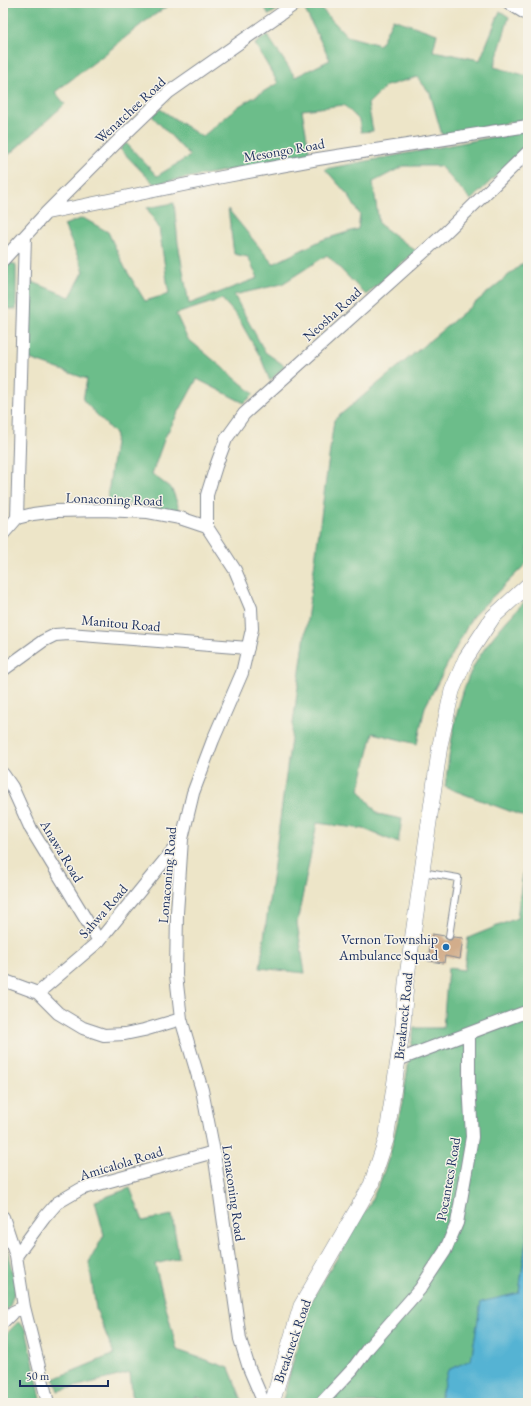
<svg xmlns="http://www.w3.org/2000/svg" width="531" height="1406" font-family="'EB Garamond',serif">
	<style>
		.forest { fill: #6cbd8a; stroke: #447674 }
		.water { fill: #54b3d3; stroke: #387198 }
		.building { fill: #d2ad8b }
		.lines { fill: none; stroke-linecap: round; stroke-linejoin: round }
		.service-casing { stroke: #848a93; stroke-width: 8 }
		.minor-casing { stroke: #848a93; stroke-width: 14 }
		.tertiary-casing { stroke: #848a93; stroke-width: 16 }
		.service { stroke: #fff; stroke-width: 6 }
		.minor { stroke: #fff; stroke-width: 12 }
		.tertiary { stroke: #fff; stroke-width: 15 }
		.poi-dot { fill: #1f6fb2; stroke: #f7f3e8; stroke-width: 1.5 }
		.labels { text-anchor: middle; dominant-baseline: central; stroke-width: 3; stroke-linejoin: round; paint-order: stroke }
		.street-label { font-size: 14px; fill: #1b2f5e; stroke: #f7f3e8 }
		.poi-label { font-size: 14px; fill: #1b2f5e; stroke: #f7f3e8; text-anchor: end }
	</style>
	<rect width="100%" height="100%" fill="#f7f3e8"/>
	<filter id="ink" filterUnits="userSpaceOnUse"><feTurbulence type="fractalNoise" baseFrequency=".025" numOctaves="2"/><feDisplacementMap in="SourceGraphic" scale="8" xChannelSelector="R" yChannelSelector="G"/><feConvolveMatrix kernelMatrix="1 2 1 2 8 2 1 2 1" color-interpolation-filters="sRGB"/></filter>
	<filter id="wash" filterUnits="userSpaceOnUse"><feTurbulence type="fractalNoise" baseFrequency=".012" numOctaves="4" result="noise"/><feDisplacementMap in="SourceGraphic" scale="16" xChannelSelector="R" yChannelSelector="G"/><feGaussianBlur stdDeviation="0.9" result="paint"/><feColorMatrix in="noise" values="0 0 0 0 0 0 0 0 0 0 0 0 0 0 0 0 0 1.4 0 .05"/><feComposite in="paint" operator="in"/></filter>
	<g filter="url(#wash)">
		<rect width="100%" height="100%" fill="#ede5c8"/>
		<!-- forest -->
		<path class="forest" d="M3,3H172L143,23L105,54L55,92L65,104L3,160Z
			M262,3H287L269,15Z
			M308,3H316L347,36L380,45L393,19L437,34L433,51L480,60L500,11L509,17L494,67L528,76V119L442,135L430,93L417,77L386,86L368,104L373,131L361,132L359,120L344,105L302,110L310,155L154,184L120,149L126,143L157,176L190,156L152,116L160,109L202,137L239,106L278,83L255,44L267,35L295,77L330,60L304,8Z
			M524,131L528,135V145L471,200L440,166H404L373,182L379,224L416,251L366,295L327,255L282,284L234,295L265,352L285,366L270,381L261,358L237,316L222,299L176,314L187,338L254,394L244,403L197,379L165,437L152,474L172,489L180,511L142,505L107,502L116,435L83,400L87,379L27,358L30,281L70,297L84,271L64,225L83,218L108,232L125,268L145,301L169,294L159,228L147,208L174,203L178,243L189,304L258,278L248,257L234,254L228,209L273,264L322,240L358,229L360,215L348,195L325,169Z
			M528,259V562L472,617L425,707L417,744L373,733L359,790L378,814L402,819L398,843L364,829L317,823L297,923L305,973L260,968L334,420Z
			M8,261L16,265V310L3,307V268Z
			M528,598V818L445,787C450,750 454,711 469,676C482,646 506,621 528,598Z
			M528,835V1228L519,1293L481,1303L471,1360L448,1370L439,1403H282L308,1306L369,1205L380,1182L390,1154L403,1099L414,1028H443L448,968L464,970L468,938L517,918Z
			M130,1188L143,1221L172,1215L179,1258L155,1264L177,1350L229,1368L243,1403H220L195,1397L192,1403H133L130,1373L58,1391L54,1379L114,1354L96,1309L89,1262L104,1235L95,1201Z
			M3,1235L16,1287L9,1308L3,1314Z
			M18,1322L26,1329L42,1403H3V1337Z"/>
		<!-- water -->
		<path class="water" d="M528,1228V1403H439L448,1370L471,1360L481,1302L519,1293Z"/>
		<g id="blocks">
			<!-- building -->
			<path class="building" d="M432,934L445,936V938L448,940H451L453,937L463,938L460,959L445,956L444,963L428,961Z"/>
		</g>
	</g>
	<g filter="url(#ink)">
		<use href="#blocks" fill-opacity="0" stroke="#848a93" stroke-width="1"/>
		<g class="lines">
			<!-- service casing -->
			<g class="service-casing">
				<path id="service" d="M422,872L458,878L449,936"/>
			</g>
			<!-- minor casing -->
			<g class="minor-casing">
				<path id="minor" d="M509,3L528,15
					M46,213L222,177L318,159L528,126
					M3,260L46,213L121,138L169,92L296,3
					M17,518L25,236
					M207,527V495L216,466L226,439L244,414L445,233L528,152
					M3,534L17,518L33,514L56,511L102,510L148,512L180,518L207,527L235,570L251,608L252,629L242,673L213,740L193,793L182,839L177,913L176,975L181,1019L202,1090L214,1152L240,1339L249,1368L264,1403
					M3,670L43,641L55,635L69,634L248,648
					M3,774L12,787L31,829L99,941
					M3,980L38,993L58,1013L83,1028L104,1035L125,1034L144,1030L181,1019
					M38,993L99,941L182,839
					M398,1060L528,1011
					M3,1217L16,1256L24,1307L13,1312L3,1322
					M16,1256L44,1218L57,1203L81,1189L214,1152
					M24,1307L48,1403
					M321,1403L352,1370L369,1347L420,1289L445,1251L457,1223L472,1137L469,1083V1034"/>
			</g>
			<!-- tertiary casing -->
			<g class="tertiary-casing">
				<path id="tertiary" d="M272,1403L301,1306L371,1185L386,1140L398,1060L403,1025L406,983L440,745L452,691L466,658L493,617L528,585"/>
			</g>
			<!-- service -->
			<use href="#service" class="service"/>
			<!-- minor -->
			<use href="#minor" class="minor"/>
			<!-- tertiary -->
			<use href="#tertiary" class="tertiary"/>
		</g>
	</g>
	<!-- markers -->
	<circle class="poi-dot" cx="446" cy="947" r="4"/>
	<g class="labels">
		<!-- street labels -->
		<g class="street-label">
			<text transform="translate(130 110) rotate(-43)">Wenatchee Road</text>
			<text transform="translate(284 150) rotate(-10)">Mesongo Road</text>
			<text transform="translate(332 314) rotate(-42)">Neosha Road</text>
			<text transform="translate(114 499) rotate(2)">Lonaconing Road</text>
			<text transform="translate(121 623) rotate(5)">Manitou Road</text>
			<text transform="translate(62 851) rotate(59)">Anawa Road</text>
			<text transform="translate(167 875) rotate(-85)">Lonaconing Road</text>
			<text transform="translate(103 911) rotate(-49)">Sahwa Road</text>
			<text transform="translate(403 1016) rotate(-84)">Breakneck Road</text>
			<text transform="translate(121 1163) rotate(-17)">Amicalola Road</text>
			<text transform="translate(448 1179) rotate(-80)">Pocantecs Road</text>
			<text transform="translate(234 1193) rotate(82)">Lonaconing Road</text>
			<text transform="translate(292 1341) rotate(-71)">Breakneck Road</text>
		</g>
		<!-- poi labels -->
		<g class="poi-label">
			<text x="438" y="939">Vernon Township<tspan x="438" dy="16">Ambulance Squad</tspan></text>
		</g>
	</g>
	<!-- margin -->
	<rect width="531" height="1406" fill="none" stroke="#f7f3e8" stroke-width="16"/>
	<!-- scale -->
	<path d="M20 1380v6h88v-6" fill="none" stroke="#1b2f5e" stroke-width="2"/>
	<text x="26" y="1380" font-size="12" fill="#1b2f5e" stroke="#f7f3e8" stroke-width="3" paint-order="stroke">50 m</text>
</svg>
